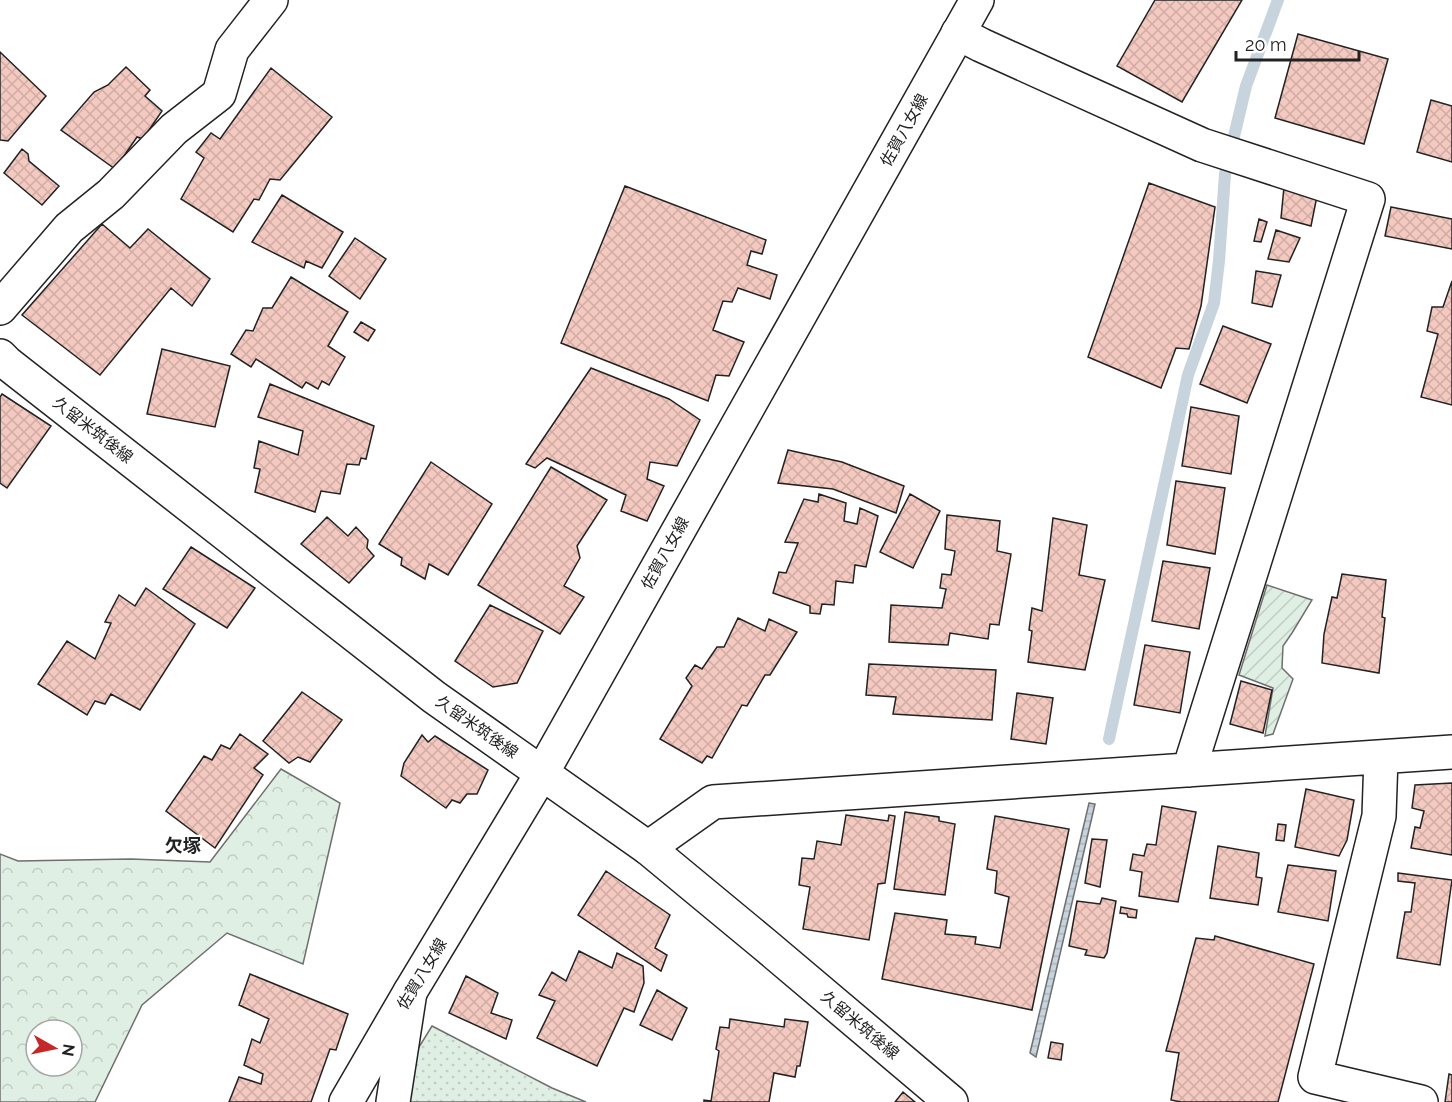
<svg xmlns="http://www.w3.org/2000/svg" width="1452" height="1102" font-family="Raleway,'Noto Sans JP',sans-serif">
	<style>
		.grass { fill: url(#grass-dots); stroke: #6f6f6f; stroke-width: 1.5 }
		.forest { fill: url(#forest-crowns); stroke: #6f6f6f; stroke-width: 1.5; fill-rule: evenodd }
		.garden { fill: url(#garden-furrows); stroke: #6f6f6f; stroke-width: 1.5 }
		.water { fill: url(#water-rules); stroke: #6f6f6f; stroke-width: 1.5 }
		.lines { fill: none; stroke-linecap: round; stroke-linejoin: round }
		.stream { stroke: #c7d3dd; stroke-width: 12 }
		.building { fill: url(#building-cross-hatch); stroke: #222; stroke-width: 1.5 }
		.minor-casing { stroke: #222; stroke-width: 36 }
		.major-casing { stroke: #222; stroke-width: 36 }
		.minor { stroke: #fff; stroke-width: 33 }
		.major { stroke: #fff; stroke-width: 33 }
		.labels { text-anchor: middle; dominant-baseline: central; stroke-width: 4.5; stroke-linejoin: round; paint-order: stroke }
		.street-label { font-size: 16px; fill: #222; stroke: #fff }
		.neighbourhood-label { font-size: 18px; font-weight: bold; fill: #222; stroke: #fff }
	</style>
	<defs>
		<pattern id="grass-dots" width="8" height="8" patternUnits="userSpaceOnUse" patternTransform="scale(1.5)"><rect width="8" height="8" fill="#e0efe3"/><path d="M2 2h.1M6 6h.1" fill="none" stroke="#c0cdc2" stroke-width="1.8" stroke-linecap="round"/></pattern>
		<pattern id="forest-crowns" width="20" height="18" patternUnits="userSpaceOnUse" patternTransform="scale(1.5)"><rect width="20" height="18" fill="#e0efe3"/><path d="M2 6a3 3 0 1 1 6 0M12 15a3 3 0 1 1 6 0" fill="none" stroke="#c0cdc2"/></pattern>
		<pattern id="garden-furrows" width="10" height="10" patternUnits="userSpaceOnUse" patternTransform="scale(1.5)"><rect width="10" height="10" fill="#e0efe3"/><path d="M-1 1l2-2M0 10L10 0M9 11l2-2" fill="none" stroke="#c0cdc2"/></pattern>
		<pattern id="water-rules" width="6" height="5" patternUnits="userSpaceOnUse" patternTransform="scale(1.5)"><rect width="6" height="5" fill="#c7d3dd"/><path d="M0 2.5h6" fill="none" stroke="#abb5bd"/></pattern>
		<pattern id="building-cross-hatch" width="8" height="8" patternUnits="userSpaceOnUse" patternTransform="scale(1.5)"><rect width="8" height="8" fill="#f3c9c0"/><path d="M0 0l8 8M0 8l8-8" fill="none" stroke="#d0aca5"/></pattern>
	</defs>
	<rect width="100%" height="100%" fill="#fff"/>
	<!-- grass -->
	<path class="grass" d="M432,1026L552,1088L586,1102H404L411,1060Z"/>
	<!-- forest -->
	<path class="forest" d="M281,769L340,803L303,964L227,933L142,1005L95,1102H0V854L18,861L131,859L210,862ZM36,1030H72V1066H36Z"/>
	<!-- garden -->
	<path class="garden" d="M1267,585L1312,600L1292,633L1283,646L1282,668L1293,679L1273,734L1265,736L1273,688L1239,675Z"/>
	<!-- water -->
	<path class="water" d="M1089,803L1095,804L1036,1057L1030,1053Z"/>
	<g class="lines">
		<!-- stream -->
		<path class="stream" d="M1109,739L1188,375L1214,303L1219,261L1225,174L1246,86L1278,0"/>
	</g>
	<!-- building -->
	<path class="building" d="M1155,0H1242L1182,102L1117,66Z
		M1298,34L1388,59L1364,144L1275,118Z
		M0,52L46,96L8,141L0,140Z
		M126,67L150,90L145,96L162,111L143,139L137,137L115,169L61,130L94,92L108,85Z
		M271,68L332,117L280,180L270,179L259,200L254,199L233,232L181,199L204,158L196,152L211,133L220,139Z
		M1431,100L1452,106V162L1417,152Z
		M22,149L28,154L29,161L59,186L42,205L4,173Z
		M1149,183L1215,207L1201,306L1189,349L1176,348L1161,388L1088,357Z
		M625,186L766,240L762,254L751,251L747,265L777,275L770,299L738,288L732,302L723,301L713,330L744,342L729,376L716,375L708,401L561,343Z
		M1284,187L1317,196L1311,226L1281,218Z
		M282,195L343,232L322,268L306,261L304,268L252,242Z
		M1391,207L1452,219V249L1385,236Z
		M1259,219L1267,222L1261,242L1254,241Z
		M102,224L130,248L148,229L210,279L192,306L171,288L100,375L22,315Z
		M1276,230L1300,238L1289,262L1268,259Z
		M355,238L386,259L360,299L329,276Z
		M1256,271L1281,275L1272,307L1252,303Z
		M291,277L348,312L328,346L345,357L329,385L322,381L318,389L306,382L302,388L256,359L251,367L231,354L246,330L253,331L263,308H272Z
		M1452,281V405L1421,397L1438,334L1427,331L1432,307H1443Z
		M361,322L375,330L368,341L354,332Z
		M1223,326L1271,344L1247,403L1200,384Z
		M162,349L230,366L215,427L147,414Z
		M591,368L669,399L700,420L677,466L650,462L647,479L664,486L647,521L621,511L626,495L547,458L535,468L526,464Z
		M270,384L374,426L366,459L361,458L359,465L347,464L340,494L321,491L315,512L255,492L260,469L254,468L259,441L298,455L303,431L258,417Z
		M2,394L51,426L7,488L0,483V397Z
		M1191,407L1239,416L1231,474L1182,466Z
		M788,450L842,462L904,486L896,513L833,489L778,483Z
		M431,462L492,504L448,575L429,564L425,579L401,565L402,558L379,544Z
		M551,467L607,500L577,546L580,558L564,586L584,597L560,634L478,585Z
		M1176,481L1225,488L1215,554L1167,545Z
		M819,494L846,503L844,521L857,524L860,508L878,516L866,567L855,565L853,583L836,581L834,605L822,604L820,614L810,613V606L773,593L779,572L786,573L798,543L785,542L804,499L818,502Z
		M910,494L940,511L913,568L880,552Z
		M947,515L1000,521L997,551L1011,554L999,625L990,624L988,639L950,633L948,645L889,642L891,605L942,608L946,589L940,588L942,574L951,575L955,551L945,549Z
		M327,517L348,536L356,527L368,540L367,548L374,556L349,583L301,544Z
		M1053,518L1087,525L1079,575L1105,580L1085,670L1028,662L1032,631L1029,630L1032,608L1042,611Z
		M191,547L255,588L227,628L163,589Z
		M1163,561L1210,568L1199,629L1152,621Z
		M1342,574L1386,580L1382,617L1385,618L1379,673L1322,663L1324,634L1332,597L1337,598Z
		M146,588L195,624L140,710L111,694L105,704L95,701L87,715L38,684L67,641L95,659L111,623L105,622L119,595L135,606Z
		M490,605L543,631L517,683L493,687L455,661Z
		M738,618L765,631L769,619L797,632L770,675H765L747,706L742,705L712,758L707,756L702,763L660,739L692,686L686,678L695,665L702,669L717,647H724Z
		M1145,645L1190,652L1180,713L1134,705Z
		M869,664L996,670L992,720L893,714L896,697L866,695Z
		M1241,681L1272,690L1263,733L1230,724Z
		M302,692L342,720L310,762L298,757L289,763L263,741Z
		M1017,693L1053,698L1046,744L1011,739Z
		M240,734L268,754L254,768L263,775L215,848L166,811L204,756L212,760L221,745L230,749Z
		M422,735L428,742L435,736L488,770L477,794H467L460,803L452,800L446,808L401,776L404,763Z
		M1452,783V855L1411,848L1415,827L1420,828L1424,811L1412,808L1415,785Z
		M1306,789L1354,800L1347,840L1339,856L1295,847Z
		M1162,806L1196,812L1178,902L1139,896L1142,872L1130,870L1133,854L1144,856L1147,844L1156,845Z
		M905,812L939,817V821L955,824L945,895L894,889Z
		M846,815L888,821L889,815L895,816L885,883L878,884L869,940L803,929L810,887L799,885L802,858L814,859L817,841L841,845Z
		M995,816L1069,829L1032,1010L882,979L895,913L947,920L945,934L976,937L975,944L1000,948L1009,897L995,893L997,871L987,869Z
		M1278,824L1286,825L1284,841L1276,840Z
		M1092,839L1107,840L1100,887L1085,883Z
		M1218,846L1259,853L1256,877L1262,878L1258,905L1210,898Z
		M1288,865L1336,871L1328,921L1278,912Z
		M606,871L670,915L655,948L667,955L661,971L578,915Z
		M1398,873L1452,880L1440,965L1397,958L1405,912H1411L1415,883L1398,881Z
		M1102,898L1116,901L1107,953L1104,958L1085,955L1087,950L1069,946L1077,901L1100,904Z
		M1121,907L1137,910L1136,918L1128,917L1127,914L1120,913Z
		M1215,936L1314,964L1278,1102H1181L1171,1100L1179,1053L1166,1051L1196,938L1214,940Z
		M579,951L612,968L617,953L643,966L644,983L634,1012L624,1008L597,1066L537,1038L555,1001L539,995L552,972L566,981Z
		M250,974L348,1014L336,1050L330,1049L311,1102H229L239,1077L261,1084L263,1074L244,1065L252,1039L260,1043L269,1019L239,1005Z
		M466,976L498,993L491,1013L512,1020L506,1039L449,1013Z
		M657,990L687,1008L672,1040L640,1025Z
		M730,1019L784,1027L785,1019L808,1022L800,1066H797L795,1077L774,1073L769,1102H704V1100L711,1101L719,1051L716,1049L720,1027L729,1028Z
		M1051,1042L1063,1044L1061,1060L1048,1058Z
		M1449,1074L1452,1075V1102H1445Z
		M903,1092L915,1102H895Z"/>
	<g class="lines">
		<!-- minor casing -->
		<g class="minor-casing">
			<path id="minor" d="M958,33L981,45L1202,145L1368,199L1189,770
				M0,308L69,228L111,194L174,129L219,94L232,50L271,0
				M1381,757L1379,816L1315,1077L1421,1102
				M648,848L713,802L1452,752
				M393,1102L410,992"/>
		</g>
		<!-- major casing -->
		<g class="major-casing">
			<path id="major" d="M0,356L7,363L434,697L648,848L764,944L951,1102
				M346,1102L410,992L542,773L977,0"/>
		</g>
		<!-- minor -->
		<use href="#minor" class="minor"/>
		<!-- major -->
		<use href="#major" class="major"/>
	</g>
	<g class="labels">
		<!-- street labels -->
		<g class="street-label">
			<text transform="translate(904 130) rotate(-61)">佐賀八女線</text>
			<text transform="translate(93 430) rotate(38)">久留米筑後線</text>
			<text transform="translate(665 553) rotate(-61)">佐賀八女線</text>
			<text transform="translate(477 727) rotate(35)">久留米筑後線</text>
			<text transform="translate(422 974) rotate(-59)">佐賀八女線</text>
			<text transform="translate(860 1025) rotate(40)">久留米筑後線</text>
		</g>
		<!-- neighbourhood labels -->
		<g class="neighbourhood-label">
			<text x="183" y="845">欠塚</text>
		</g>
	</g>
	<!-- north arrow -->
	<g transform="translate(54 1048) rotate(99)"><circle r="28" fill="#ffffff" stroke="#a7a7a7" stroke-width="1.5"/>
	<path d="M0-4.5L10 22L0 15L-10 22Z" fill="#c62828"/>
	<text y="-9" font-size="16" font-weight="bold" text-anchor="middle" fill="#222222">N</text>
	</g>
	<!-- scale -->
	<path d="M1236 51v9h123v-9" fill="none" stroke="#222222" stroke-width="3"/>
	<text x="1245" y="51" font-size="18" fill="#222222" stroke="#ffffff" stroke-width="4.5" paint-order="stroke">20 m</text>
</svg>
